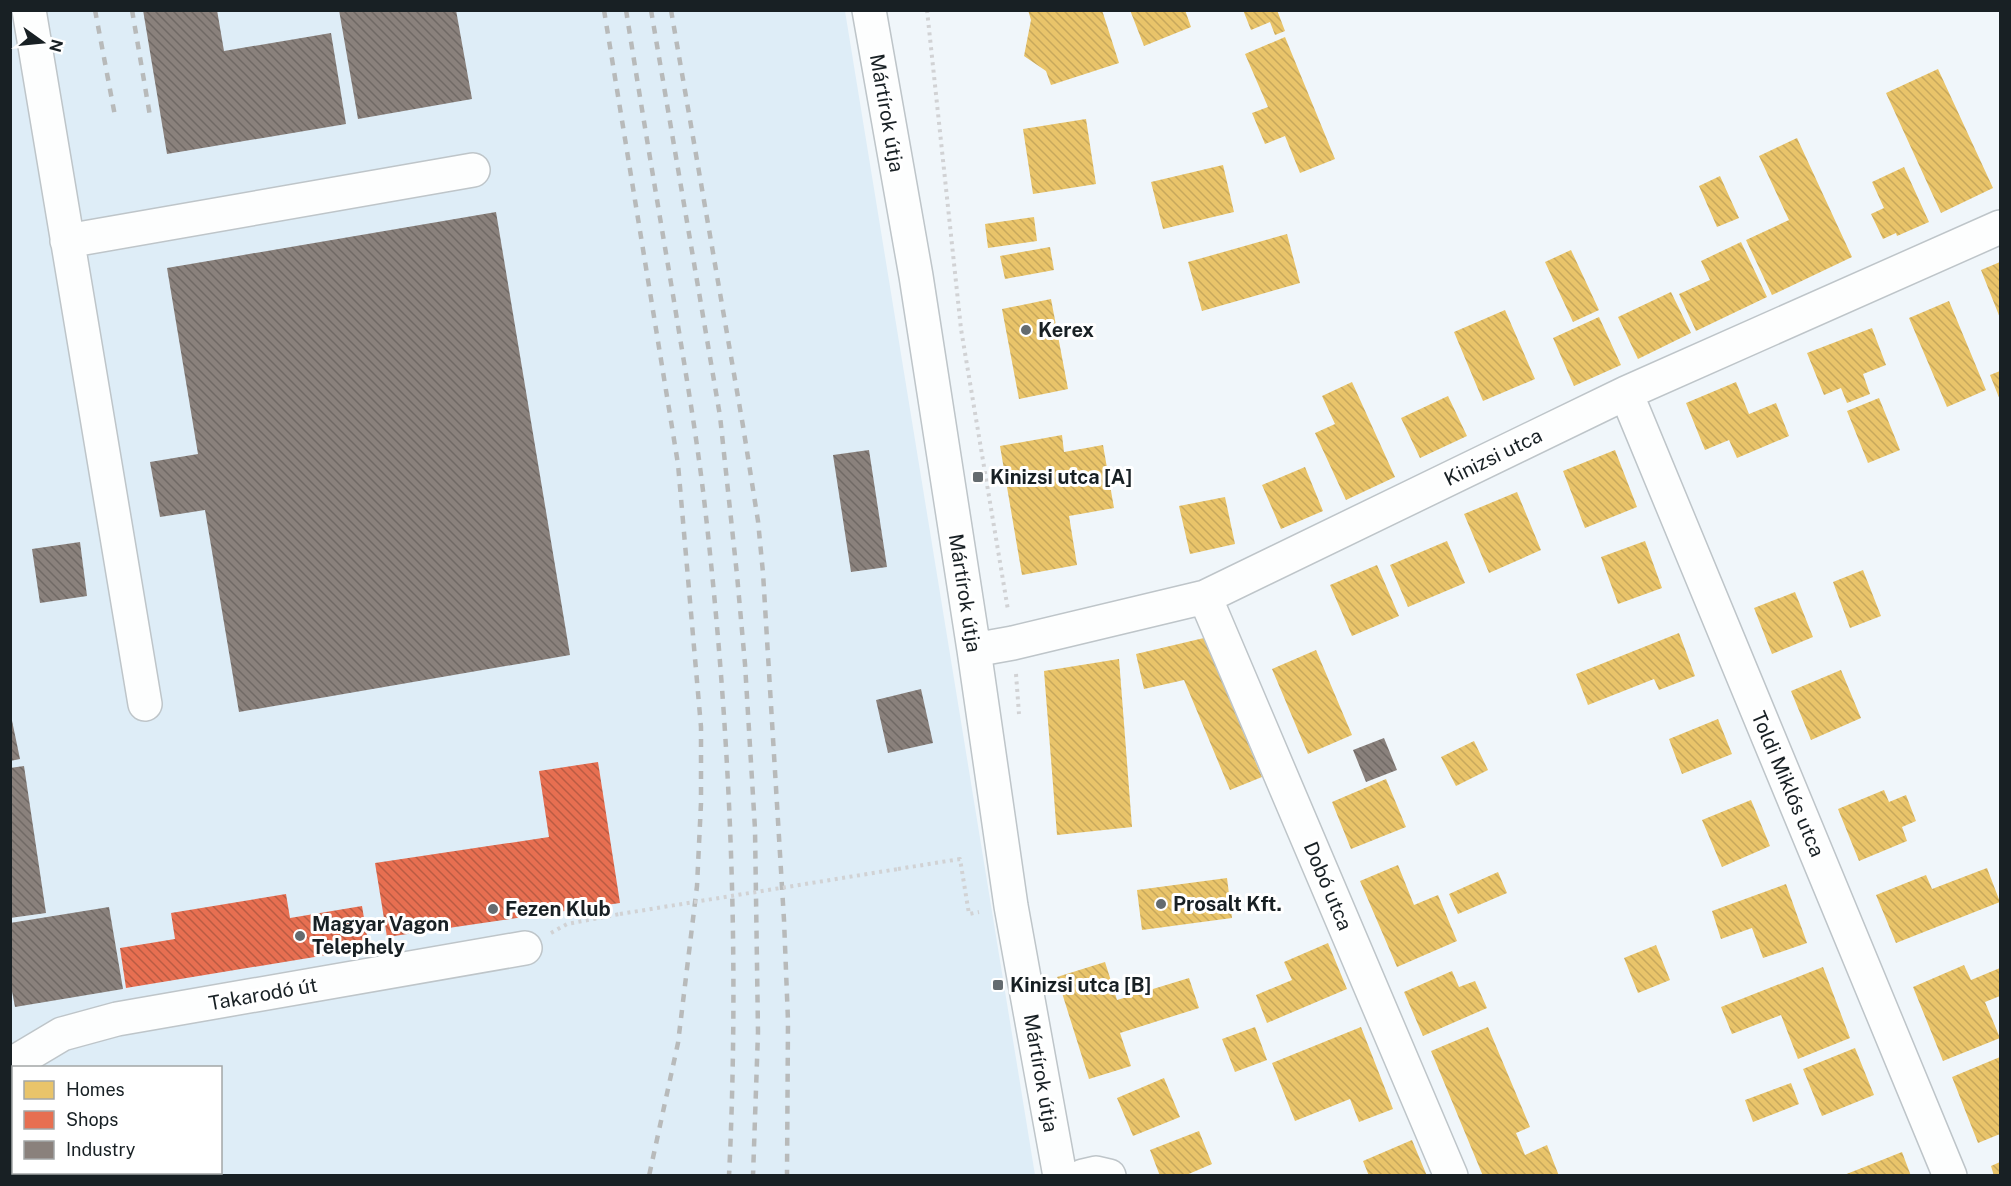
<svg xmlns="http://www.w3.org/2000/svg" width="2011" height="1186" font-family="'Public Sans',sans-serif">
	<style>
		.built { fill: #deedf7; fill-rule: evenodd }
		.homes { fill: url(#homes-back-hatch) }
		.shops { fill: url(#shops-back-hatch) }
		.industry { fill: url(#industry-back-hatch) }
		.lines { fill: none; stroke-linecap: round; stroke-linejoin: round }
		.minor-casing { stroke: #bec5c9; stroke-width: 36 }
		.path { stroke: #d1d2d4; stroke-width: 4; stroke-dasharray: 3 4.5; stroke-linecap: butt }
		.minor { stroke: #fdfefe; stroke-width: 33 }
		.rail { stroke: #b8baba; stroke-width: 4.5; stroke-dasharray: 8 8; stroke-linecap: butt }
		.path-bridge { stroke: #d1d2d4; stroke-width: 4; stroke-dasharray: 3 4.5; stroke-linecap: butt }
		.poi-dot { fill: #646b6f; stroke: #fff; stroke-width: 2 }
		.labels { text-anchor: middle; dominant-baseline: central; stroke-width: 6; stroke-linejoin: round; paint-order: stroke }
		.street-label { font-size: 20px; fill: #182024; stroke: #fff }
		.poi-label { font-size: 20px; font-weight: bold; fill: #182024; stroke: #fff; text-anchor: start }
	</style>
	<defs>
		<pattern id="homes-back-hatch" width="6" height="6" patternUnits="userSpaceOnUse" patternTransform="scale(1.5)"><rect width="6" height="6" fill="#e9c46a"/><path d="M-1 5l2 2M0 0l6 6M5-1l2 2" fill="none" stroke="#c7a85c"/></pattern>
		<pattern id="shops-back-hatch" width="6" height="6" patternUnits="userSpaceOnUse" patternTransform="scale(1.5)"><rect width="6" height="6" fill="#e76f51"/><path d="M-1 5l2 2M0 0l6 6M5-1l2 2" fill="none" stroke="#ba5b43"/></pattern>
		<pattern id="industry-back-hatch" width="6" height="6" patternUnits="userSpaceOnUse" patternTransform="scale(1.5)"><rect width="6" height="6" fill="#8a817c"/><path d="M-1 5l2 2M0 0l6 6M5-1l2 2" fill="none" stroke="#706965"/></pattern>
	</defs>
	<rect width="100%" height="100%" fill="#f0f6fa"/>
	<!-- built -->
	<path class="built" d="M10,11H845L1035,1175H11ZM14,1068H220V1172H14Z"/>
	<!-- homes -->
	<path class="homes" d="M1028,10H1102L1119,63L1051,85L1046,71L1024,56L1031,20Z
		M1130,10H1185L1191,27L1144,46Z
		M1243,10H1277L1285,31L1275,35L1270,22L1251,30Z
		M1285,37L1335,159L1300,173L1285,136L1265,144L1252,113L1268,107L1245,54Z
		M1938,69L1993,188L1941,213L1886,93Z
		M1086,119L1096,184L1033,194L1023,129Z
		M1797,138L1852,257L1772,295L1746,240L1789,220L1759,156Z
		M1223,165L1234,212L1163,229L1151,182Z
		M1904,167L1929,222L1897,236L1896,233L1883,239L1871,214L1884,208L1872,182Z
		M1720,176L1739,218L1717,227L1699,186Z
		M1034,217L1037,241L988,248L985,224Z
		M1287,234L1300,283L1202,311L1188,262Z
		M1741,242L1767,297L1696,331L1679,294L1710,280L1701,261Z
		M1050,247L1054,270L1005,279L1000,256Z
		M1571,250L1599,310L1573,322L1545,262Z
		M2000,262V318L1981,270Z
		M1671,292L1691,333L1638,359L1618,317Z
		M1051,299L1068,389L1019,399L1002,309Z
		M1949,301L1986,390L1947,407L1909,318Z
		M1505,310L1535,379L1483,401L1454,332Z
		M1599,317L1621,365L1574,386L1553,338Z
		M1872,328L1886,365L1863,374L1870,394L1847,403L1841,388L1824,395L1807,353Z
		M2000,371V400L1990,375Z
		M1352,382L1395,477L1346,500L1315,433L1335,424L1322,396Z
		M1736,382L1749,414L1776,403L1789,436L1737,458L1729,440L1705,450L1686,403Z
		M1448,396L1467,436L1420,458L1401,418Z
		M1879,398L1900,450L1868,463L1847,411Z
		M1062,435L1064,452L1103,445L1114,508L1069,516L1077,565L1022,575L1000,446Z
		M1615,450L1637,507L1585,528L1563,471Z
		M1305,467L1323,511L1281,529L1262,485Z
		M1517,492L1541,550L1489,573L1464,514Z
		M1225,497L1235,544L1190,554L1179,506Z
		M1447,541L1465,583L1408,607L1390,565Z
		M1645,541L1662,588L1618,604L1601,557Z
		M1377,565L1399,616L1352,636L1330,585Z
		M1863,570L1881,616L1850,628L1833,582Z
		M1795,592L1813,637L1772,654L1754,608Z
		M1679,633L1695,676L1659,690L1654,679L1588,705L1576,674Z
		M1204,638L1262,777L1230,790L1184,680L1144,689L1136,654Z
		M1316,650L1352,735L1308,754L1272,669Z
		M1119,659L1132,827L1057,835L1044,671Z
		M1841,670L1861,718L1811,740L1791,691Z
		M1718,719L1732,754L1682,774L1669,739Z
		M1474,741L1488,770L1456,786L1441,757Z
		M1386,779L1406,827L1351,849L1332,802Z
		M1884,790L1889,802L1906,795L1916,821L1902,827L1907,841L1859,861L1838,809Z
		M1751,800L1770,846L1722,867L1702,820Z
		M1398,865L1414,905L1438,895L1457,941L1397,967L1360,881Z
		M1987,868L2000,902L1896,943L1876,895L1926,875L1932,889Z
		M1498,872L1507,893L1458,914L1449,894Z
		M1227,878L1232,918L1142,930L1137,890Z
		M1786,884L1807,943L1763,958L1752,928L1721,939L1712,911Z
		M1328,943L1347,989L1267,1023L1256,995L1292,980L1284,962Z
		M1656,945L1670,980L1638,993L1624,958Z
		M1105,962L1117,1000L1189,978L1199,1008L1120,1033L1131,1066L1089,1079L1057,977Z
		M1964,965L1971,980L2000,968V996L1985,1002L2000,1038L1943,1061L1913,987Z
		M1823,967L1850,1038L1798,1059L1781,1015L1732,1034L1721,1007Z
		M1452,971L1459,987L1475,981L1487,1008L1423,1036L1404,992Z
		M1255,1027L1267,1060L1235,1072L1222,1039Z
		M1361,1027L1393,1109L1359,1122L1350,1099L1295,1121L1272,1063Z
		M1488,1027L1530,1127L1516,1133L1525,1155L1547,1145L1559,1176H1483L1431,1051Z
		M1855,1048L1874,1095L1822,1116L1803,1069Z
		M2000,1057V1134L1978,1143L1952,1077Z
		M1164,1078L1180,1117L1133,1136L1117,1098Z
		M1791,1083L1799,1104L1753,1122L1745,1100Z
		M1199,1131L1212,1164L1184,1176H1160L1150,1150Z
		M1412,1140L1427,1176H1369L1363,1161Z
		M1902,1152L1911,1176H1844V1175Z
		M2000,1162V1176H1994L1991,1166Z"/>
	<!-- shops -->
	<path class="shops" d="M598,762L620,903L387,937L375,863L549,837L539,771Z
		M286,894L290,918L362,906L369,948L126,988L120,948L175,939L171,913Z"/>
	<!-- industry -->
	<path class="industry" d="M143,10H217L224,51L331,33L346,124L167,154Z
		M339,10H456L472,99L358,119Z
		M496,212L570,655L239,712L205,510L160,517L150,462L198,454L167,268Z
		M869,450L887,567L851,572L833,455Z
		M80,542L87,596L40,603L32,549Z
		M921,689L933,743L888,753L876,700Z
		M10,711L20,759L10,761Z
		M1384,738L1397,770L1366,782L1353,750Z
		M24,766L46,913L10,918V768Z
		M109,907L123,989L15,1007L10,981V923Z"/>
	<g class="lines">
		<!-- minor casing -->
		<g class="minor-casing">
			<path id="minor" d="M29,10L145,704
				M869,10L916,276L974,650L1011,906L1060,1176
				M67,241L473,170
				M1626,393L1950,1176
				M1205,597L1451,1176
				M974,650L1013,643L1205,597L1626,393L2000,227
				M10,1065L62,1034L117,1019L525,948
				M1083,1176L1096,1173L1109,1176"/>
		</g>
		<!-- path -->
		<path class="path" d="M927,10L961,329L1008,610
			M1016,674L1019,714
			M898,869L960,859L969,914L979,912
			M551,933L567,924L620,914"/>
		<!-- minor -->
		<use href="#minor" class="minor"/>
		<!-- rail -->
		<path class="rail" d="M95,10L115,116
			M132,10L150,116
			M604,10L678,464L701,727V803L697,886L678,1043L649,1176
			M626,10C641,105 657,200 673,295C684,363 696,431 704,499C730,723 740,950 729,1176
			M651,10L720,416L737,575L745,664L755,829L758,1032L753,1176
			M671,10L743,426L758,521L763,573L784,920L788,1021L787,1176"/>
		<!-- path-bridge -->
		<path class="path-bridge" d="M620,914L898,869"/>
	</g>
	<!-- markers -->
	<g class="poi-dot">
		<circle cx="1026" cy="330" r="6"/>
		<rect x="972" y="471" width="12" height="12" rx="3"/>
		<circle cx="1161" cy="904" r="6"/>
		<circle cx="493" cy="909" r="6"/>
		<circle cx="300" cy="936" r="6"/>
		<rect x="992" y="979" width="12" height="12" rx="3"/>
	</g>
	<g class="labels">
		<!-- street labels -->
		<g class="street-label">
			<text transform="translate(887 113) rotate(80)">Mártírok útja</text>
			<text transform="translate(1493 457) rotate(-26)">Kinizsi utca</text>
			<text transform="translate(965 593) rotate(81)">Mártírok útja</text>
			<text transform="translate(1788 784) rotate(67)">Toldi Miklós utca</text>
			<text transform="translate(1328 886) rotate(67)">Dobó utca</text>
			<text transform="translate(263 994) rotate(-10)">Takarodó út</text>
			<text transform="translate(1041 1073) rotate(80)">Mártírok útja</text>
		</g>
		<!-- poi labels -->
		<g class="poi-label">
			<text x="1038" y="330">Kerex</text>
			<text x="990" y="477">Kinizsi utca [A]</text>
			<text x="1173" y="904">Prosalt Kft.</text>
			<text x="505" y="909">Fezen Klub</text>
			<text x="312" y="924">Magyar Vagon<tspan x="312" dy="23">Telephely</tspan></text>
			<text x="1010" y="985">Kinizsi utca [B]</text>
		</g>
	</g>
	<!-- border -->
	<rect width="2011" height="1186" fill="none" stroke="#182024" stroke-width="24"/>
	<!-- legend -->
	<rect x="12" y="1066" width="210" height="108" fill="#ffffff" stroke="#a3a6a7" stroke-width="1.5"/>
	<rect x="24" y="1081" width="30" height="18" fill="#e9c46a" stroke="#a3a6a7" stroke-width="1.5"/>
	<text x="66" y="1096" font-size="18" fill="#182024">Homes</text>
	<rect x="24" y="1111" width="30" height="18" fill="#e76f51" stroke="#a3a6a7" stroke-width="1.5"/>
	<text x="66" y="1126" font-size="18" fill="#182024">Shops</text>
	<rect x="24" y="1141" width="30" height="18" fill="#8a817c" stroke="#a3a6a7" stroke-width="1.5"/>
	<text x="66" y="1156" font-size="18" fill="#182024">Industry</text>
	<!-- north arrow -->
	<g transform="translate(42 42) rotate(105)" stroke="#ffffff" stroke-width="4.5" paint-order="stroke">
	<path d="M0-4.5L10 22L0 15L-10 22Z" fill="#182024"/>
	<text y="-9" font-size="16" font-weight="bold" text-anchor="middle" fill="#182024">N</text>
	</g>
</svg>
